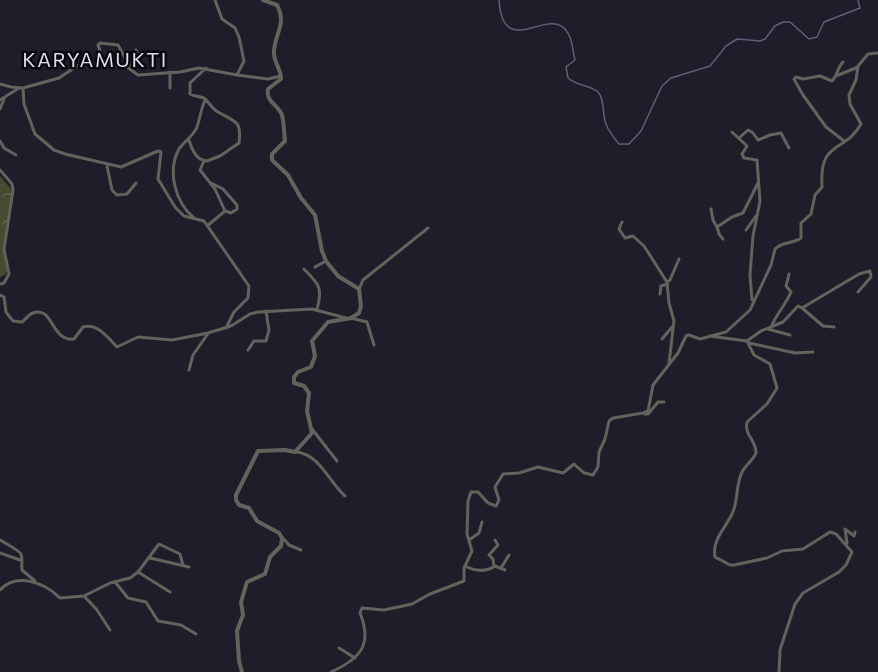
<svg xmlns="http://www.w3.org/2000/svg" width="878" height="672" font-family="Commissioner,sans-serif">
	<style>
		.forest { fill: url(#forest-crowns) }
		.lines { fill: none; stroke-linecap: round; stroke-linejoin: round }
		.stream { stroke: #635c79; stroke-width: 1.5 }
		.minor { stroke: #62635d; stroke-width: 3 }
		.tertiary { stroke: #62635d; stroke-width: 4 }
		.labels { text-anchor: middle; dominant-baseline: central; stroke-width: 5; stroke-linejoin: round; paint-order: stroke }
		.quarter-label { font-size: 20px; letter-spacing: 1.5px; fill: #dfdbec; stroke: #0a080e }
	</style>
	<defs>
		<pattern id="forest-crowns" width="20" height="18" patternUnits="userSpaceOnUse" patternTransform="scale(1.5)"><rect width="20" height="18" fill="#454a30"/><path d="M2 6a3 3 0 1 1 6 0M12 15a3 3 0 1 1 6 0" fill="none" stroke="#60644e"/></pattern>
	</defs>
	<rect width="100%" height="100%" fill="#201d2a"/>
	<!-- forest -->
	<path class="forest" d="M0,176L11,189L12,196L4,244L8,269L6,274L0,277Z"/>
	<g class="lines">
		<!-- stream -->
		<path class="stream" d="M499,0C503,60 546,8 565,29C573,38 572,49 575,60L566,67L568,78C577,86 590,85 598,92C605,99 602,114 606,124C609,132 614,138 619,144H629L641,131L662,86L671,78L710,66L726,46L737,39L760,41L765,39L775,26L783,22H790L809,39L817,37L824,22L860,8L858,0"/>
		<!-- minor -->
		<path class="minor" d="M843,62C837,68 838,75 832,81L820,76L803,79L796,77L794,79L803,95L826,127L844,141
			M100,64L101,54L98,45L100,43L118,45L129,65
			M128,66L139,57L136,50
			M237,75L268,79L281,76
			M836,76L858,67
			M0,84L11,87L23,88L59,78L77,66L89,63L127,67L138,75L180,72L199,68L237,75L244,61L239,37L235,28L222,19L215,0
			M23,88L24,104L35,134L54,150L65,154L121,167L158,151L161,152L158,179L175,207L184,216L204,221L249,286L248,298L234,312L226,328
			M170,88V72
			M0,100L19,88
			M0,109L4,99
			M732,132L747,146L742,154L744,158L757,160L760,201L753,236L750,275L752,300
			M739,138L748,130L753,133L758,140L770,135L781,133L789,148
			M189,140C192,150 196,160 207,161L220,156L239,143C242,120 235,122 218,112C212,109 209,102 204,98C199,96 195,97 190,94V83L206,68
			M0,141L4,148L16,155
			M204,161L200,170L215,189L225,211L207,226
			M107,166L112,190L117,195L127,194L136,183
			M0,170L12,184L13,190L4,249L9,274L4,283L0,284
			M211,183L223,189L237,205V209L231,213L225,211
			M711,209L713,220L717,227
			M194,218C175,202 167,171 179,149C184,141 193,137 197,127C200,118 201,109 205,100
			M622,222L619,229L625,238L633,236L644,246L667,282L669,303L674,321L669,363
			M746,230L756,216
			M723,239L719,234L717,227L732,217L743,213L758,183
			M315,267L326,261
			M304,269C319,284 323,288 317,309
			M667,282L670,280L679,259
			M359,289L363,280L428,228
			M660,294L661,286L667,284
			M0,295L4,297L6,312L13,321L22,322C26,319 29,314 33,313C53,305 51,342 74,339L83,327C98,323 107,337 117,347L138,337L172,340L208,333L231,326L250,314L258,312L312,309L346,318
			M802,308L823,326L834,327
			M351,318L367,322L374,345
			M771,327C777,313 785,306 791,292L786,286L789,274
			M768,329L790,335
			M709,336L747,341L761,331L783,322L798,306L802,308L859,274L870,271L871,277L858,292
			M662,339L673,326
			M747,341L754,355L770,364L777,388L767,404L747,422C744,435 756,440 756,453C753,460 746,465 742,472C736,484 738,497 734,509C729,525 711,539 715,557L730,565H734L767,558L782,551L803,549L830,532L836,534L852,552L846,565L839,572L803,593L795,604L780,650L779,672
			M749,343L795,353L813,352
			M248,350L254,341H266L269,330L266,311
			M189,370L193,355L207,335
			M645,414H648L658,402H664
			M312,429L337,461
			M297,452C320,455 329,482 345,496
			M282,537L289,545L301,550
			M0,540C5,543 20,551 21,554C23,559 21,565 22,570L35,581
			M469,540L479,533L482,522
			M847,543L845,529L854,536L855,532
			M0,553L20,560
			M150,558L189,567
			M465,566C475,571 485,573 495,566L505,570
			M494,566L493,559L489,555L498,545L495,540
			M501,568L509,555
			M138,572L170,592
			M115,582L128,598L146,602L158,621L181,625L196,634
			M0,590C17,572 45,583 60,598L84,596L110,583L130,578L138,572L159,544L180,554L183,565
			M84,596L97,610L110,630
			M339,648L355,658
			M331,672C360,659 373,645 360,613L362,608L384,610L412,604L430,594L464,581V568L472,551L467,534L468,501L471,492H478L488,503L496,506L499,500L495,487L503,474L519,473L538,467L563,473L574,464L584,473L593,475L598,467L599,452L605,439L609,421L613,418L643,413L648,411L653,385L678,353L686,336L689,335L700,339L726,332L750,310L771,265L775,249C783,241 793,244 801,238V223L811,214L815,195L822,187C819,139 844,154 861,124L850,104L849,95L856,80L858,66L868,54L878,53"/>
		<!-- tertiary -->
		<path class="tertiary" d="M242,672L239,661L237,631L243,615L241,602L247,582L265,574L270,557L281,546L282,538L279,533L257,521L249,508L239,505L236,500V495L258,451L285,450L295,452L312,433L307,411L309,393L304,386L294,383V377L298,372L311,367L315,356L312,341L328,322L351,318L359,313L361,306L359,289L338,276L326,261L322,251L315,215L301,198L288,175L272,160V154L285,141C284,133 284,123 282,115C277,103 266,103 268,89L281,79C281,68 273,62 274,51C275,33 287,24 277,5L263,0"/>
	</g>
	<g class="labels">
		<!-- quarter labels -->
		<g class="quarter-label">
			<text x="95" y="59">KARYAMUKTI</text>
		</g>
	</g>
</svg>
